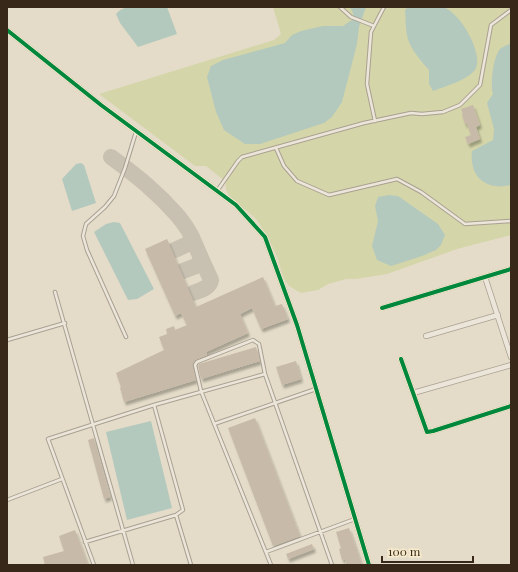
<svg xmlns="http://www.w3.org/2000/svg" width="518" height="572" font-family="'Playfair Display',serif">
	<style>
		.green { fill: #d4d5a9 }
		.water { fill: #b4c9bd }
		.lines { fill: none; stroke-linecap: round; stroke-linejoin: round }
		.taxiway { stroke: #c8c1b2; stroke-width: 16 }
		.building { fill: #c8baa8; filter: url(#shadow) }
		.lane-casing { stroke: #a9a092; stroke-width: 4.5 }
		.street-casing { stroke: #a9a092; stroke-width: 6 }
		.lane { stroke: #ece6da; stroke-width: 2.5 }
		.street { stroke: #ece6da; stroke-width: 4.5 }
		.cycleway-casing { stroke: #f8ebcb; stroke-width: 6 }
		.cycleway { stroke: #00873e; stroke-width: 4 }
	</style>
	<defs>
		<filter id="shadow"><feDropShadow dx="2" dy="3.5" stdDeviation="1" flood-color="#0004"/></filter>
	</defs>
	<rect width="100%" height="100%" fill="#e4dcc8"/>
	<!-- green -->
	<path class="green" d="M273,7H511V235L457,249L387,274L356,279H346L328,284L318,290L301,293C296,290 289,287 286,282C282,275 280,266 278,259C273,247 266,234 259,223C250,209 222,199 226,182L206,166H195L99,94L274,40L281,34Z"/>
	<!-- water -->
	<path class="water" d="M127,7H167L177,34L138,47L120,23L116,14L120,10Z
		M350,7H366L359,27L357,44L342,102L332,117L324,123L260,144H245L224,130L216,112L207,77L211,66L223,60L285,43L292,35L301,31L323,26H343L353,19V13Z
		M408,7C419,7 432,5 442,7C459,10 483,52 476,68C471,79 444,87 433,91L429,84V70C422,62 413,52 409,42C405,32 406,19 405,10Z
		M509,44H511V185C486,191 469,177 472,151L493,140L494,129L487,103L493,94C490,85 493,57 500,49C502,47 506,46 509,44Z
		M81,163L84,165L96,203L72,211L62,179L76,164Z
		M389,195L398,196L438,224L445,235L441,245L436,250L422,256L391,266L377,260L372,246L378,221L375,206L378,197Z
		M114,222L120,223L154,289L137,299L128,300L94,232L106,224Z
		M151,421L172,508L127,520L106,432Z"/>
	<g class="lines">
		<!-- taxiway -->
		<path class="taxiway" d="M111,157C137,176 157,192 178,216C183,223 190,230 192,239L190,243L175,250
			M183,271L196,266L201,261V258L191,235
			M193,293C200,290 210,288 211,280L201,258"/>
	</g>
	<!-- building -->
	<path class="building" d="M473,105L480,125L476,127L480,139L468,144L465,137L471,135L467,124H465L462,115L463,114L461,109Z
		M167,239L196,307L263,277L275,306L282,304L288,319L261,329L252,308L240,314L248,333L206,352L207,355L195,360L192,365L196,380L124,402L120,388L121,387L116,373L164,350L159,337L167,334L166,329L174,326L175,330L187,325L181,313L175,316L145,249Z
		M256,347L260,361L201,379L198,366L199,364Z
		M296,361L301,379L282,385L276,367Z
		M255,418L300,536L273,546L228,428Z
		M94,438L110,497L104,499L88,440Z
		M349,528L362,565H346L345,559L342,560L339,549L341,548L336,532Z
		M75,530L88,565H45L43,557L64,551L59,536Z
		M312,544L314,549L288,559L286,554Z"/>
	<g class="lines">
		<!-- lane casing -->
		<g class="lane-casing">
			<path id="lane" d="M340,7L351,17L374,26
				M375,121L367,84L371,32L384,7
				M276,148L284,166L297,181L329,195L397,179L421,192L465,224L511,221
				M217,191L238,161L242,157L364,123L411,113L422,114L443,112L460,105L480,85L491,25L511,10
				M55,292L133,565
				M126,337L87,250L83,236L86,224L105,207L114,196L125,168L136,132
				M7,340L65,323
				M265,374L259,344L253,340L197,362L195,365L201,391L271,565
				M154,405L265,374L332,565
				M214,424L316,389
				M7,500L62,479
				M85,542L176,515
				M266,552L355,519
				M94,565L48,439L154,405L183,510L176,515L191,565"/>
		</g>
		<!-- street casing -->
		<g class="street-casing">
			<path id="street" d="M7,30L101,105L236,205L265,237L297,325L369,565
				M485,277L511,357
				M382,308L511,269
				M426,336L498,315
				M401,359L427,432L433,431L511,406
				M413,393L511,365"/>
		</g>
		<!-- lane -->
		<use href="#lane" class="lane"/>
		<!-- street -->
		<use href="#street" class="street"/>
		<!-- cycleway casing -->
		<g class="cycleway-casing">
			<path id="cycleway" d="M7,30L101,105L236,205L265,237L297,325L369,565
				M382,308L511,269
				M401,359L427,432L433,431L511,406"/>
		</g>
		<!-- cycleway -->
		<use href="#cycleway" class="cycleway"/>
	</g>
	<!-- border -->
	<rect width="518" height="572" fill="none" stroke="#37281a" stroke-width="16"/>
	<!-- scale -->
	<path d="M382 556v6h91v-6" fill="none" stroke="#37281a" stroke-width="2"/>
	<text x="388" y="556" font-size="12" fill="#37281a" stroke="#f8ebcb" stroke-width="3" paint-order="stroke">100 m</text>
</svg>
